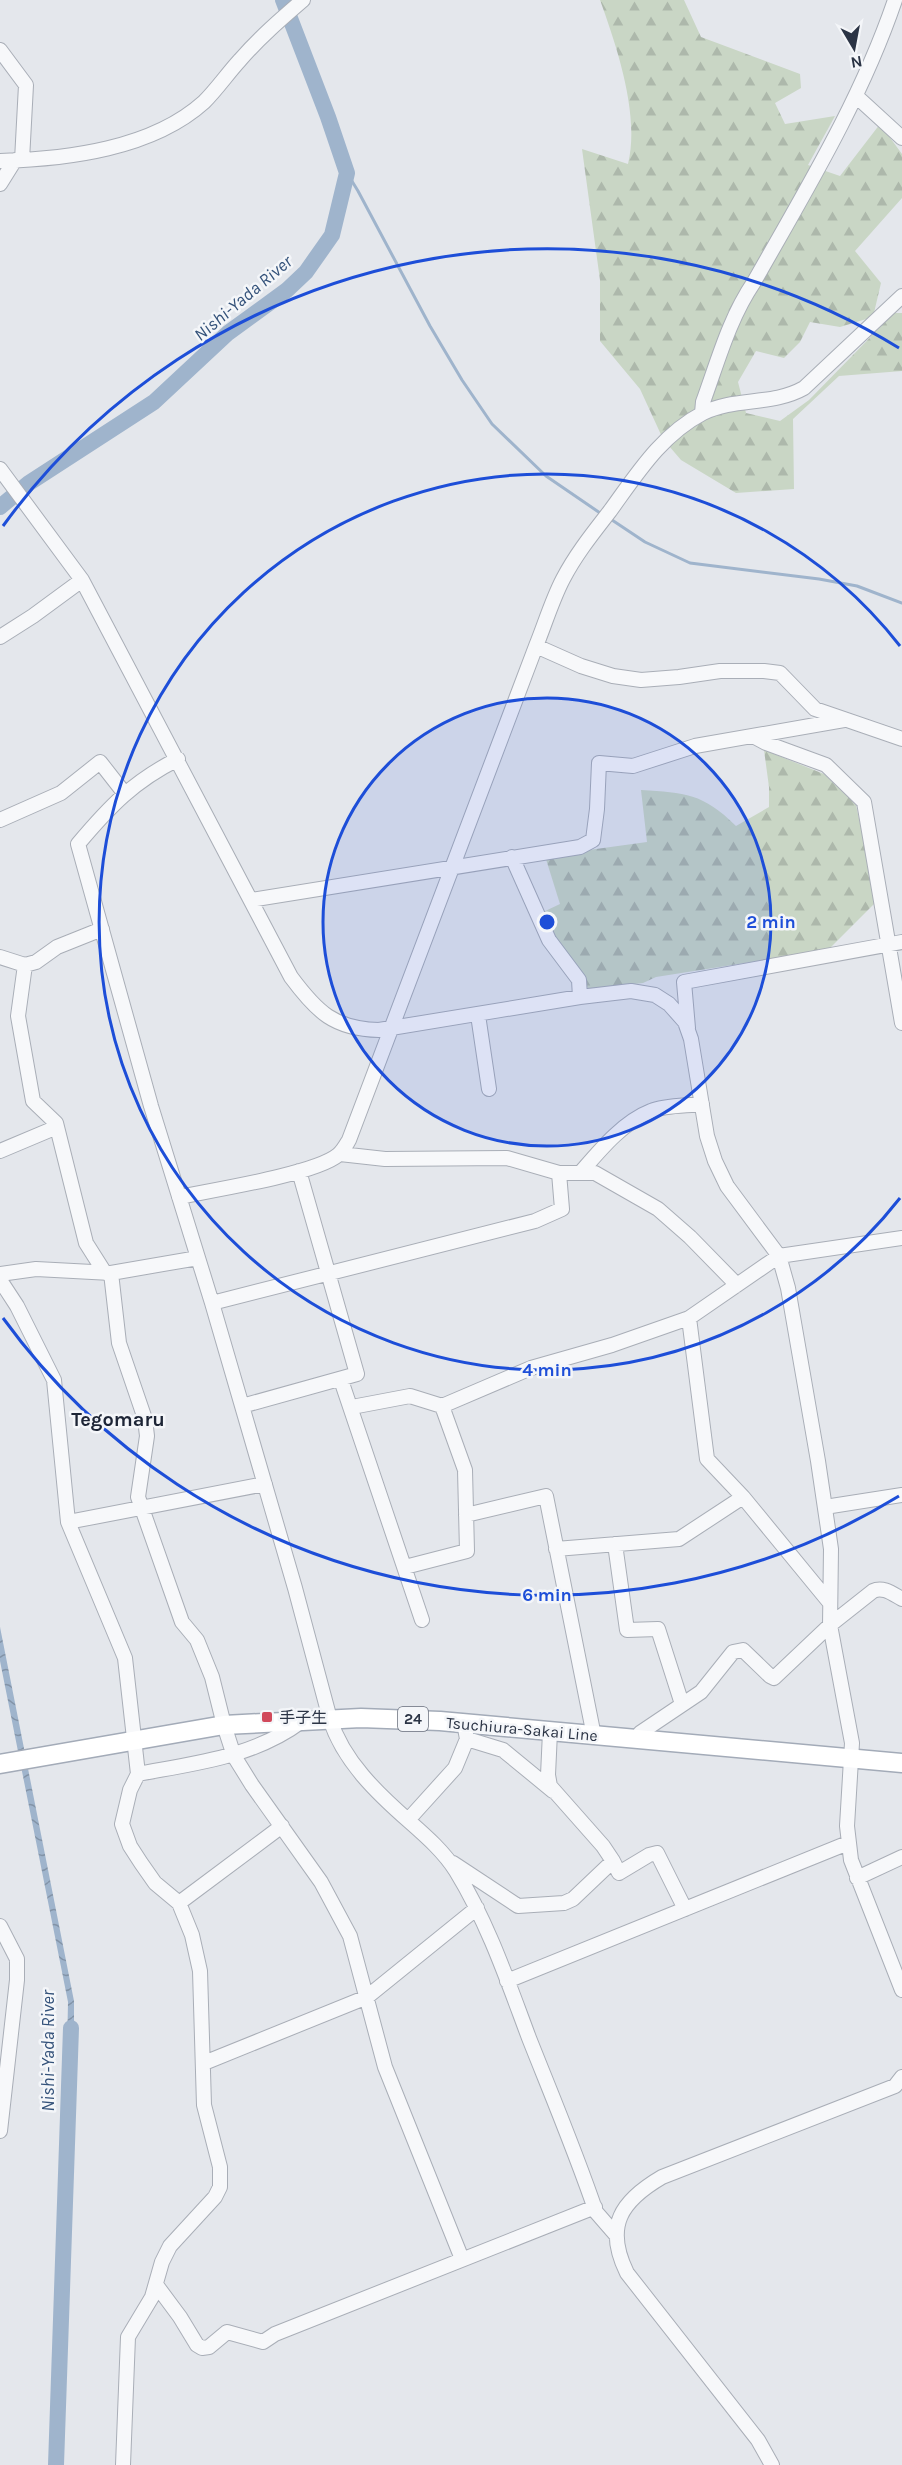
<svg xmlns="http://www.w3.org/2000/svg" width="902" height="2465" font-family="Karla,'Noto Sans JP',sans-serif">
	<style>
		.forest { fill: url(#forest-firs) }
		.water { fill: url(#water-waves) }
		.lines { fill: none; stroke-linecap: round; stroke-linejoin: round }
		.stream { stroke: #9fb4cc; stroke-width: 3 }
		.river { stroke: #9fb4cc; stroke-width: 16 }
		.minor-casing { stroke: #a9aeb7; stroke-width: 16 }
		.major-casing { stroke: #a3abb8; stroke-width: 21 }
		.minor { stroke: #f7f8fa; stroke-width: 14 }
		.major { stroke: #fff; stroke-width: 18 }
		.ring { fill: none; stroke: #1d4ed8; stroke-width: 3 }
		.poi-dot { fill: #d1495b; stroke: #f4f6f9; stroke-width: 2 }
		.labels { text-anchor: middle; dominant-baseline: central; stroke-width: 5; stroke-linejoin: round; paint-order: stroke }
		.shield { fill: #f4f6f9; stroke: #676e7b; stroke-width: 1.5 }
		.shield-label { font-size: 15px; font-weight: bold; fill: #2b3445 }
		.poi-label { font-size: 16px; fill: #2b3445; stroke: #f4f6f9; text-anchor: start }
		.street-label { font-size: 16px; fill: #2b3445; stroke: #f4f6f9 }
		.water-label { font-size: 18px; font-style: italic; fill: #34527a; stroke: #f4f6f9 }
		.quarter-label { font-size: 20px; font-weight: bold; fill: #1d2536; stroke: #f4f6f9 }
		.centre { fill: #1d4ed8; stroke: #f4f6f9; stroke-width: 3 }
		.ring-label { font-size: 18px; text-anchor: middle; font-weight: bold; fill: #1d4ed8; stroke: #f4f6f9; stroke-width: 5; stroke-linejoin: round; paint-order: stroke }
	</style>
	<defs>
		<pattern id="forest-firs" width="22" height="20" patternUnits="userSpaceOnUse" patternTransform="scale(1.5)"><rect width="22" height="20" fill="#c9d6c5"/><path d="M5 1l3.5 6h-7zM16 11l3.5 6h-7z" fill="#adb8ab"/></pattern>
		<pattern id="water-waves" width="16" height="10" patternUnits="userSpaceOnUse" patternTransform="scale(1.5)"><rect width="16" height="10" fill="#9fb4cc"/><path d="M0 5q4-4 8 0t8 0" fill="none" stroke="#8293a7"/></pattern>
	</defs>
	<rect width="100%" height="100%" fill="#e4e7ec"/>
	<!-- forest -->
	<path class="forest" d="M600,0H684L701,37L800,74L801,88L775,103L785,124L835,116L808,165L840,176L880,124L902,154V198L855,251L881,283L873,317L840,327L810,322L800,342L784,358L756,351L738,382L746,413L780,421L809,400L894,313H902V371L839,376L793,419L794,489L736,493L681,460L663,439L640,389L600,341V280L582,149L628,164C640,115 617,47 600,0Z
		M764,750L824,774L856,805L877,901L828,950L656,977L643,983L589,989L579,980L539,914L560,904L545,856L647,842L641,790C685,793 703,793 736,826L769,807V787Z"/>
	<!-- water -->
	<path class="water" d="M0,1627L74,2001V2051H67L68,2002L0,1661Z"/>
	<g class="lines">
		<!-- stream -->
		<path class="stream" d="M347,173L358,191L430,326L462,380L492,424L546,476L603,515
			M609,518L645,542L690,563L819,579L857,586L902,603"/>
		<!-- river -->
		<path class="river" d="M0,507L29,483L154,402L228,333L287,290L306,272L332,235L347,173L328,117L283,0
			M56,2465L71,2028"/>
		<!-- minor casing -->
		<g class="minor-casing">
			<path id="minor" d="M0,50L26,85L22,160
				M856,96L902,138
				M0,161C67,159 152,149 204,102C217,89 228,73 240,60C259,38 281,19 303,0
				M0,184L15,160
				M702,413L703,402C718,361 729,319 754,282C806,190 861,100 895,0
				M0,469L82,580L291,977C317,1012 334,1029 379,1030L580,997L631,991L655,995L669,1004L685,1022L691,1039L707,1136L715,1161L727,1186L779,1256L788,1288L818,1461L831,1549L830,1625L852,1743L847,1826L851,1860L902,1990
				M0,637L33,616L82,580
				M536,646L581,666L613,676L641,680L679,677L720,671H764L780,673L815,709L902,739
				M753,736L766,743L826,765L864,802L902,1023
				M178,759C134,781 110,806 78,844L151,1106L212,1303L295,1588L330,1719C343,1761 378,1794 410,1822C427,1837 444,1852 456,1871C488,1923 508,1982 529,2038C552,2096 576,2153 596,2212L616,2235
				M0,820L61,793L100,762L125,794
				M512,857L549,940L579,980L580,997
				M251,900L580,847L593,840L597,809L599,763L633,766L695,746L844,720
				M0,957L25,965L36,962L57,947L102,929
				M25,965L18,1016L33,1101L56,1123L86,1243L105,1273
				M478,1015L489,1089
				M688,1028L684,982L902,942
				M0,1151L57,1127
				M340,1154L385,1159L507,1158L559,1173H595L658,1209L690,1237L737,1285
				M581,1172C600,1150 623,1122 651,1111C665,1105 686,1106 702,1104
				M179,1197C213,1190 315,1174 338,1155C343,1151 346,1145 349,1140L536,646C545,624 552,600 563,579C576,554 593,533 610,511C637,474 661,435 703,413C735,397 772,406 804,388L902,296
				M111,1273L119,1343L145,1419L147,1436L138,1497L182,1622L197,1640L212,1677L224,1725L234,1756L252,1785L321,1882L350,1936L385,2067L462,2259
				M0,1274L36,1269L111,1273L198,1258
				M0,1280L17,1306L54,1380L68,1522L125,1658L138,1774L130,1790L122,1824L130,1846L141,1863L155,1883L179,1903L192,1935L200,1971L204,2105L220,2167V2187L215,2197L170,2246L162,2262L152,2297L128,2337L123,2465
				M212,1303L535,1221L562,1209L559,1173
				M689,1318L707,1459L743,1497L830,1603
				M341,1380L422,1620
				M242,1406L357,1374L299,1171
				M352,1407L410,1396L442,1406L531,1368L612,1345L689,1318L779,1256L902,1238
				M825,1507L902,1495
				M466,1515L546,1496L594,1736
				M68,1522L265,1484
				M615,1544L627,1630L658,1629L682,1704
				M556,1549L679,1539L743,1497
				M405,1567L467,1551L465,1470L442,1406
				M464,1723L467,1739L503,1750L553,1791
				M550,1732L548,1775L550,1786L603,1846L613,1861
				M639,1740L640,1733L701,1692L733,1652L743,1650L770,1676L774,1678L830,1625L873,1591C883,1586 893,1594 902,1599
				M138,1774C196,1763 254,1757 302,1721
				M408,1820L455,1768L467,1739
				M453,1863L518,1906L564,1903L573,1899L613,1861L619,1873L649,1855L657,1853L685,1909
				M857,1878L902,1857
				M179,1903L282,1826
				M0,1926L17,1959V1980L0,2131
				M507,1981L848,1843
				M204,2063L367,1997L477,1908
				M157,2286L180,2317L197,2345L202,2348L209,2347L227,2332L263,2342L275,2334L595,2207
				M772,2465L758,2440L627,2273C604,2226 621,2201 662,2177L895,2086L902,2077"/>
		</g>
		<!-- major casing -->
		<g class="major-casing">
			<path id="major" d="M0,1764L224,1725L361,1718L440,1721L902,1763"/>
		</g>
		<!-- minor -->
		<use href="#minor" class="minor"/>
		<!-- major -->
		<use href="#major" class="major"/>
	</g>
	<!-- distance rings -->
	<circle cx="547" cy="922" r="224" fill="#1d4ed8" fill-opacity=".12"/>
	<g class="ring">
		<circle cx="547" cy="922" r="224"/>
		<path d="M900 1198A448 448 0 1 1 900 646"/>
		<path d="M899 1496A673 673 0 0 1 3 1318M3 526A673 673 0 0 1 899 348"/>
	</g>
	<!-- markers -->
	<rect class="poi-dot" x="261" y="1711" width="12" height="12" rx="3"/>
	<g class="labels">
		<!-- shield labels -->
		<rect class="shield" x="398" y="1707" width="30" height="24" rx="4.5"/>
		<g class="shield-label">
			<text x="413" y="1719">24</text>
		</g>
		<!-- poi labels -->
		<g class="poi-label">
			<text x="279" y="1717">手子生</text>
		</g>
		<!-- street labels -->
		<g class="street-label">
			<text transform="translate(522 1729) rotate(5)">Tsuchiura-Sakai Line</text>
		</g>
		<!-- water labels -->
		<g class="water-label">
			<text transform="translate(243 298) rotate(-40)">Nishi-Yada River</text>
			<text transform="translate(48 2051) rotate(-90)">Nishi-Yada River</text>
		</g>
		<!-- quarter labels -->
		<g class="quarter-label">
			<text x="118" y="1419">Tegomaru</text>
		</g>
	</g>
	<circle cx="547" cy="922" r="9" class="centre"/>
	<g class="ring-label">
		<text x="771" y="928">2 min</text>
		<text x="547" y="1376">4 min</text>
		<text x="547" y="1601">6 min</text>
	</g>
	<!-- north arrow -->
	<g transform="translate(854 48) rotate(170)" stroke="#f4f6f9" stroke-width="4.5" paint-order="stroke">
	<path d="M0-4.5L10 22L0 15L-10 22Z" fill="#2b3445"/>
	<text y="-9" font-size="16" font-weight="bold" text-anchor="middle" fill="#2b3445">N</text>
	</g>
</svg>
